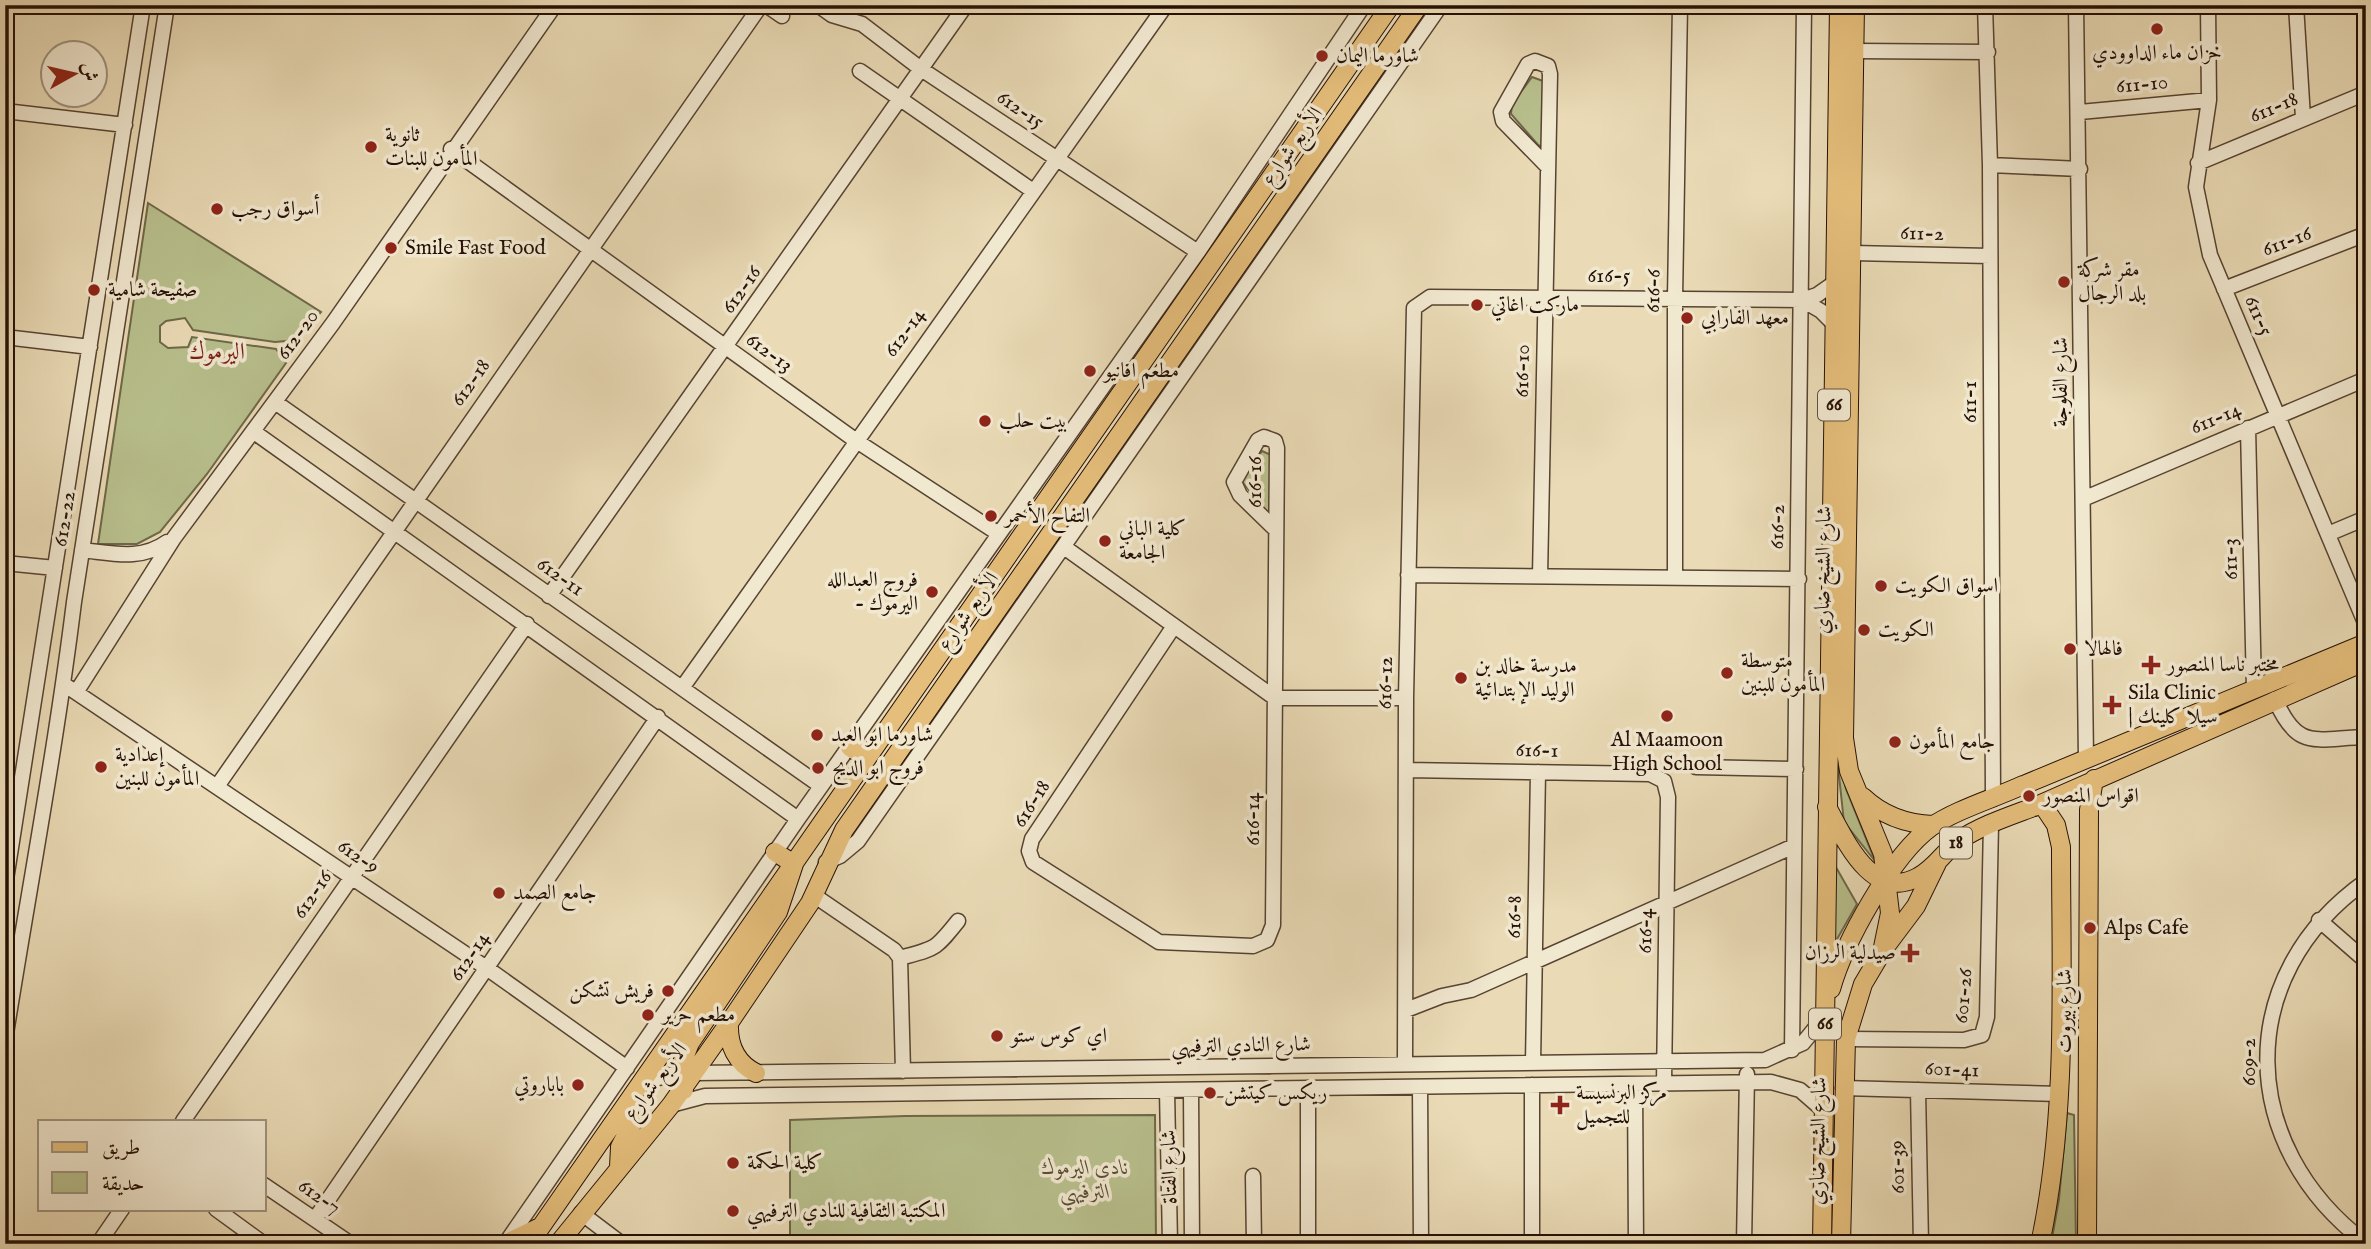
<svg xmlns="http://www.w3.org/2000/svg" width="2371" height="1249" font-family="'IM FELL English',Amiri,serif">
	<style>
		.green { fill: #b8c08d; stroke: #6e6849; stroke-width: 2 }
		.lines { fill: none; stroke-linecap: round; stroke-linejoin: round }
		.minor-casing { stroke: #564331; stroke-width: 17 }
		.major-casing { stroke: #251005; stroke-width: 20 }
		.minor { stroke: #f1e8d0; stroke-width: 14 }
		.major { stroke: #e5be7b; stroke-width: 18 }
		.poi-dot { fill: #8f2418; stroke: #f1e8d0; stroke-width: 2.5 }
		.labels { text-anchor: middle; dominant-baseline: central; stroke-width: 7; stroke-linejoin: round; paint-order: stroke }
		.shield { fill: #f1e8d0; stroke: #625142; stroke-width: 2 }
		.shield-label { font-size: 19px; font-weight: bold; fill: #251005 }
		.poi-label { font-size: 21px; fill: #251005; stroke: #f1e8d0; text-anchor: start }
		.street-label { font-size: 21px; fill: #251005; stroke: #f1e8d0 }
		.park-label { font-size: 21px; font-style: italic; fill: #584e35; stroke: #f1e8d0 }
		.quarter-label { font-size: 24px; fill: #7a1f14; stroke: #f1e8d0 }
	</style>
	<rect width="100%" height="100%" fill="#eadbb6"/>
	<filter id="stains"><feTurbulence type="fractalNoise" baseFrequency=".00286" numOctaves="4"/><feColorMatrix values="0 0 0 0 .2 0 0 0 0 .09 0 0 0 0 .02 0 0 0 .5 -.17"/></filter>
	<radialGradient id="worn" r=".72"><stop offset=".6" stop-color="#630" stop-opacity="0"/><stop offset="1" stop-color="#630" stop-opacity=".3"/></radialGradient>
	<!-- green -->
	<path class="green" d="M1532,77L1543,81L1542,145L1539,146L1511,114L1512,104Z
		M148,203L321,312L297,340L275,342L193,330L185,318L166,321L160,326V342L168,348L188,347L192,337L276,349L286,363L207,474L160,532L137,544H98Z
		M1262,451L1271,455L1270,511L1267,512L1243,483V474Z
		M1836,748L1846,789L1875,861L1844,822Z
		M1833,862L1857,904L1832,948Z
		M2067,1113L2074,1115L2076,1244H2051L2059,1199Z
		M1155,1115L1156,1244H790V1120L905,1116Z"/>
	<g class="lines">
		<!-- minor casing -->
		<g class="minor-casing">
			<path id="minor" d="M766,5L782,16
				M818,5L832,15L862,24L921,69L1198,252
				M1985,5L1990,165L1993,799
				M2076,5L2086,759
				M2208,5L2209,100L2196,187L2210,255L2366,625
				M2296,5L2303,118
				M1856,51L1988,52
				M860,71L1033,191
				M5,111L125,125
				M2080,112L2209,100
				M451,149L855,440L999,534
				M2198,163L2366,93
				M1990,165L2080,169
				M1852,253L1990,256
				M2224,289L2366,234
				M1802,300L1821,311L1836,326
				M5,337L90,347
				M275,402L821,786
				M2248,428L2254,689
				M254,432L798,819
				M2083,499L2366,379
				M2328,534L2366,518
				M1064,547L1275,698H1406
				M82,550C112,553 141,561 167,542
				M5,563L55,568
				M1408,575L1799,579
				M1540,576L1550,74L1548,66L1535,61L1528,64L1501,112L1503,121L1548,167
				M1675,578V298L1680,5
				M549,596L966,5
				M1174,626L1032,839L1029,851L1033,862L1159,942L1253,946L1267,940L1273,925L1277,448L1275,441L1264,437L1258,440L1234,482L1240,495L1276,530
				M68,687L488,969L627,1068
				M682,688L1166,5
				M77,691L174,538L333,323L555,5
				M2275,699C2298,752 2315,738 2366,737
				M1696,767L1796,769
				M1406,770L1650,774L1664,781L1668,797L1664,1083
				M218,785L761,5
				M826,862L840,856L858,841L1441,5
				M2366,881C2232,976 2237,1146 2366,1243
				M5,886L143,5
				M815,896L894,950L900,958L903,1071
				M2319,920L2366,961
				M900,958C936,948 935,950 958,921
				M1406,1010L1442,996L1471,990L1794,846
				M1846,1039L1964,1040L1982,1035L1987,1017L1991,824
				M5,1040C28,894 56,748 74,602L167,5
				M1792,1050L1804,5
				M1533,1063L1538,772
				M1405,1064L1406,698L1414,308L1430,297L1802,300L1817,295L1837,281
				M643,1082L670,1075L693,1073L1765,1060L1803,1043L1825,1016
				M1635,1084L1636,1244
				M1420,1087L1421,1244
				M1308,1088V1244
				M1843,1088L2060,1094
				M1167,1090L1170,1244
				M1191,1090L1192,1244
				M1918,1090L1921,1244
				M671,1105L705,1096L1771,1082L1800,1090L1823,1110
				M183,1121L527,624
				M1253,1176L1254,1244
				M264,1185L351,1244
				M216,1209L264,1244
				M581,1213L622,1244
				M315,1219L658,717
				M98,1244L122,1209
				M505,1244L798,819L1198,252L1364,5
				M1532,1244V1085
				M1744,1244L1747,1074"/>
		</g>
		<!-- major casing -->
		<g class="major-casing">
			<path id="major" d="M850,747L866,758
				M2026,784L2366,643
				M1863,797C1883,816 1906,824 1933,825
				M1827,807C1845,839 1871,902 1918,877C1934,869 1944,852 1958,841C1980,826 2007,817 2031,808
				M2034,807L2366,661
				M1886,946L1916,906L1937,863
				M1831,989C1844,943 1892,855 1931,827C1955,810 1995,798 2023,785
				M729,1023C728,1045 736,1063 756,1073
				M684,1090L682,1063L690,1043L778,912L794,864L775,852
				M619,1167L620,1147L632,1124L630,1117L621,1112
				M505,1244L540,1227
				M529,1244L1391,5
				M558,1244L671,1105L729,1023L810,903L844,830L1419,5
				M1822,1244L1839,5
				M1841,1244L1846,1039L1863,984L1882,952L1890,913L1883,854L1849,771L1844,738L1855,5
				M2040,1244C2068,1114 2061,979 2061,847L2056,825L2042,804
				M2087,1244L2089,810L2094,779"/>
		</g>
		<!-- minor -->
		<use href="#minor" class="minor"/>
		<!-- major -->
		<use href="#major" class="major"/>
	</g>
	<!-- markers -->
	<g class="poi-dot">
		<circle cx="2157" cy="29" r="7"/>
		<circle cx="1322" cy="56" r="7"/>
		<circle cx="371" cy="147" r="7"/>
		<circle cx="217" cy="209" r="7"/>
		<circle cx="391" cy="248" r="7"/>
		<circle cx="2064" cy="282" r="7"/>
		<circle cx="94" cy="290" r="7"/>
		<circle cx="1477" cy="305" r="7"/>
		<circle cx="1687" cy="318" r="7"/>
		<circle cx="1090" cy="371" r="7"/>
		<circle cx="985" cy="421" r="7"/>
		<circle cx="991" cy="516" r="7"/>
		<circle cx="1105" cy="541" r="7"/>
		<circle cx="1881" cy="586" r="7"/>
		<circle cx="932" cy="592" r="7"/>
		<circle cx="1864" cy="630" r="7"/>
		<circle cx="2070" cy="649" r="7"/>
		<path d="M2147.5 654.5h7v7h7v7h-7v7h-7v-7h-7v-7h7z"/>
		<circle cx="1727" cy="673" r="7"/>
		<circle cx="1461" cy="678" r="7"/>
		<path d="M2108.5 694.5h7v7h7v7h-7v7h-7v-7h-7v-7h7z"/>
		<circle cx="1667" cy="716" r="7"/>
		<circle cx="817" cy="735" r="7"/>
		<circle cx="1895" cy="742" r="7"/>
		<circle cx="101" cy="767" r="7"/>
		<circle cx="818" cy="768" r="7"/>
		<circle cx="2029" cy="796" r="7"/>
		<circle cx="499" cy="893" r="7"/>
		<circle cx="2090" cy="928" r="7"/>
		<path d="M1906.5 942.5h7v7h7v7h-7v7h-7v-7h-7v-7h7z"/>
		<circle cx="668" cy="991" r="7"/>
		<circle cx="648" cy="1015" r="7"/>
		<circle cx="997" cy="1036" r="7"/>
		<circle cx="578" cy="1085" r="7"/>
		<circle cx="1210" cy="1093" r="7"/>
		<path d="M1556.5 1094.5h7v7h7v7h-7v7h-7v-7h-7v-7h7z"/>
		<circle cx="733" cy="1163" r="7"/>
		<circle cx="733" cy="1211" r="7"/>
	</g>
	<g class="labels">
		<!-- shield labels -->
		<g class="shield">
			<rect x="1818" y="389.5" width="32" height="31" rx="5"/>
			<rect x="1940" y="827.5" width="32" height="31" rx="5"/>
			<rect x="1809" y="1008.5" width="32" height="31" rx="5"/>
		</g>
		<g class="shield-label">
			<text x="1834" y="405">66</text>
			<text x="1956" y="843">18</text>
			<text x="1825" y="1024">66</text>
		</g>
		<!-- poi labels -->
		<g class="poi-label">
			<text x="2157" y="53" text-anchor="middle">خزان ماء الداوودي</text>
			<text x="1336" y="56">شاورما اليمان</text>
			<text x="385" y="135">ثانوية<tspan x="385" dy="24">المأمون للبنات</tspan></text>
			<text x="231" y="209">أسواق رجب</text>
			<text x="405" y="248">Smile Fast Food</text>
			<text x="2078" y="270">مقر شركة<tspan x="2078" dy="24">بلد الرجال</tspan></text>
			<text x="108" y="290">صفيحة شامية</text>
			<text x="1491" y="305">ماركت اغاتي</text>
			<text x="1701" y="318">معهد الفارابي</text>
			<text x="1104" y="371">مطعم افانيو</text>
			<text x="999" y="421">بيت حلب</text>
			<text x="1005" y="516">التفاح الأحمر</text>
			<text x="1119" y="529">كلية الباني<tspan x="1119" dy="24">الجامعة</tspan></text>
			<text x="918" y="580" text-anchor="end">فروج العبدالله<tspan x="918" dy="24">- اليرموك</tspan></text>
			<text x="1895" y="586">اسواق الكويت</text>
			<text x="1878" y="630">الكويت</text>
			<text x="2084" y="649">فالهالا</text>
			<text x="1741" y="661">متوسطة<tspan x="1741" dy="24">المأمون للبنين</tspan></text>
			<text x="2167" y="665">مختبر ناسا المنصور</text>
			<text x="1475" y="666">مدرسة خالد بن<tspan x="1475" dy="24">الوليد الإبتدائية</tspan></text>
			<text x="2128" y="693">Sila Clinic<tspan x="2128" dy="24">| سيلا كلينك</tspan></text>
			<text x="831" y="735">شاورما ابو العبد</text>
			<text x="1667" y="740" text-anchor="middle">Al Maamoon<tspan x="1667" dy="24">High School</tspan></text>
			<text x="1909" y="742">جامع المأمون</text>
			<text x="115" y="755">إعدادية<tspan x="115" dy="24">المأمون للبنين</tspan></text>
			<text x="832" y="768">فروج ابو الديج</text>
			<text x="2043" y="796">اقواس المنصور</text>
			<text x="513" y="893">جامع الصمد</text>
			<text x="2104" y="928">Alps Cafe</text>
			<text x="1896" y="953" text-anchor="end">صيدلية الرزان</text>
			<text x="654" y="991" text-anchor="end">فريش تشكن</text>
			<text x="662" y="1015">مطعم حرير</text>
			<text x="1011" y="1036">اي كوس ستو</text>
			<text x="564" y="1085" text-anchor="end">باباروتي</text>
			<text x="1224" y="1093">ريكس كيتشن</text>
			<text x="1576" y="1093">مركز البرنسيسة<tspan x="1576" dy="24">للتجميل</tspan></text>
			<text x="747" y="1163">كلية الحكمة</text>
			<text x="747" y="1211">المكتبة الثقافية للنادي الترفيهي</text>
		</g>
		<!-- street labels -->
		<g class="street-label">
			<text transform="translate(2142 85) rotate(-5)">611-10</text>
			<text transform="translate(2274 108) rotate(-23)">611-18</text>
			<text transform="translate(1020 110) rotate(34)">612-15</text>
			<text transform="translate(1293 147) rotate(-55)">الأربع شوارع</text>
			<text transform="translate(1922 234) rotate(1)">611-2</text>
			<text transform="translate(2287 242) rotate(-21)">611-16</text>
			<text x="1609" y="276">616-5</text>
			<text transform="translate(742 290) rotate(-55)">612-16</text>
			<text transform="translate(1654 291) rotate(-89)">616-6</text>
			<text transform="translate(2258 316) rotate(66)">611-5</text>
			<text transform="translate(905 333) rotate(-54)">612-14</text>
			<text transform="translate(298 335) rotate(-54)">612-20</text>
			<text transform="translate(769 353) rotate(36)">612-13</text>
			<text transform="translate(1523 371) rotate(-89)">616-10</text>
			<text transform="translate(2061 382) rotate(-90)">شارع الفلوجة</text>
			<text transform="translate(471 383) rotate(-55)">612-18</text>
			<text transform="translate(1970 402) rotate(-90)">611-1</text>
			<text transform="translate(2216 419) rotate(-23)">611-14</text>
			<text transform="translate(1255 482) rotate(-90)">616-16</text>
			<text transform="translate(65 519) rotate(-81)">612-22</text>
			<text transform="translate(1778 527) rotate(-89)">616-2</text>
			<text transform="translate(2231 559) rotate(-92)">611-3</text>
			<text transform="translate(1824 570) rotate(-89)">شارع الشيخ ضاري</text>
			<text transform="translate(560 577) rotate(35)">612-11</text>
			<text transform="translate(969 612) rotate(-55)">الأربع شوارع</text>
			<text transform="translate(1386 683) rotate(-89)">616-12</text>
			<text transform="translate(1537 751) rotate(1)">616-1</text>
			<text transform="translate(1032 804) rotate(-58)">616-18</text>
			<text transform="translate(1253 819) rotate(-90)">616-14</text>
			<text transform="translate(358 857) rotate(34)">612-9</text>
			<text transform="translate(313 895) rotate(-56)">612-16</text>
			<text transform="translate(1515 917) rotate(-89)">616-8</text>
			<text transform="translate(1646 931) rotate(-89)">616-4</text>
			<text transform="translate(470 957) rotate(-56)">612-14</text>
			<text transform="translate(1964 996) rotate(-85)">601-26</text>
			<text transform="translate(2065 1011) rotate(-90)">شارع بيروت</text>
			<text transform="translate(1241 1046) rotate(-1)">شارع النادي الترفيهي</text>
			<text transform="translate(2249 1062) rotate(-90)">609-2</text>
			<text transform="translate(1952 1070) rotate(2)">601-41</text>
			<text transform="translate(656 1082) rotate(-53)">الأربع شوارع</text>
			<text transform="translate(1819 1141) rotate(-89)">شارع الشيخ ضاري</text>
			<text transform="translate(1170 1167) rotate(-91)">شارع الفتاة</text>
			<text transform="translate(1898 1167) rotate(-91)">601-39</text>
			<text transform="translate(319 1197) rotate(34)">612-7</text>
		</g>
		<!-- park labels -->
		<g class="park-label">
			<text x="1085" y="1168">نادي اليرموك<tspan x="1085" dy="24">الترفيهي</tspan></text>
		</g>
		<!-- quarter labels -->
		<g class="quarter-label">
			<text x="217" y="352">اليرموك</text>
		</g>
	</g>
	<!-- margin -->
	<rect width="2371" height="1249" fill="none" stroke="#eadbb6" stroke-width="28"/>
	<rect x="7" y="7" width="2357" height="1235" fill="none" stroke="#251005" stroke-width="3.5"/>
	<rect x="14" y="14" width="2343" height="1221" fill="none" stroke="#251005" stroke-width="2"/>
	<!-- legend -->
	<rect x="38" y="1120" width="228" height="91" fill="#f1e8d0" stroke="#9f927f" stroke-width="2"/>
	<rect x="52" y="1142" width="35" height="10" fill="#e5be7b" stroke="#9f927f" stroke-width="2"/>
	<text x="102" y="1154" font-size="21" fill="#251005">طريق</text>
	<rect x="52" y="1172" width="35" height="21" fill="#b8c08d" stroke="#9f927f" stroke-width="2"/>
	<text x="102" y="1190" font-size="21" fill="#251005">حديقة</text>
	<!-- north arrow -->
	<g transform="translate(74 74) rotate(82)"><circle r="33" fill="#f1e8d0" stroke="#9f927f" stroke-width="2"/>
	<path d="M0-5L12 26L0 18L-12 26Z" fill="#8f2418"/>
	<text y="-10" font-size="19" font-weight="bold" text-anchor="middle" fill="#251005">ش</text>
	</g>
	<rect width="100%" height="100%" filter="url(#stains)"/>
	<rect width="100%" height="100%" fill="url(#worn)"/>
</svg>
